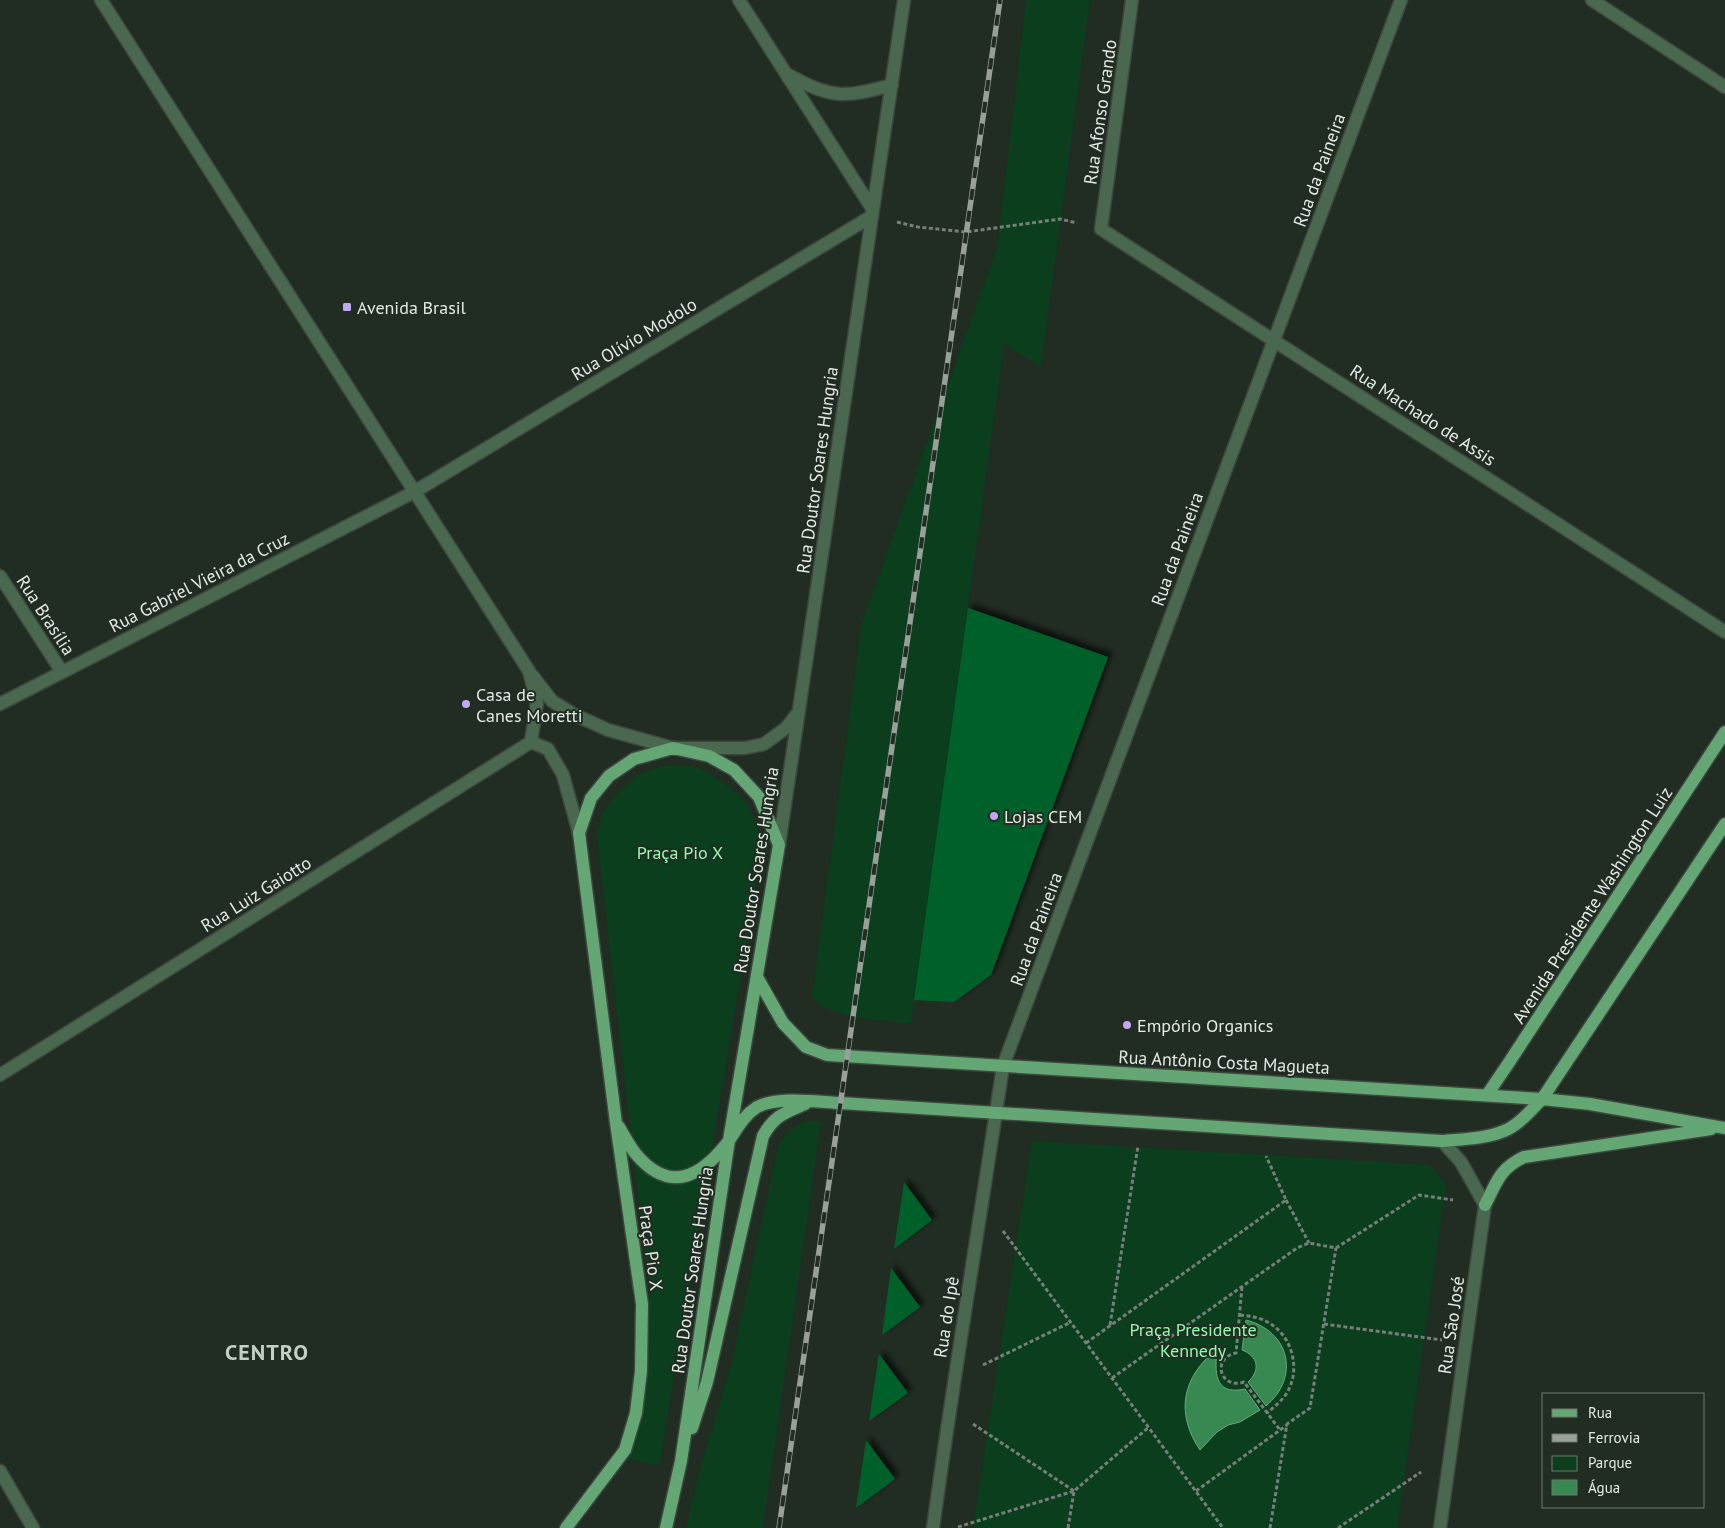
<svg xmlns="http://www.w3.org/2000/svg" width="1725" height="1528" font-family="'PT Sans',sans-serif">
	<style>
		.green { fill: #0a3e1d }
		.water { fill: #388951; stroke: #6ba67d }
		.building { fill: #00612c; filter: url(#shadow) }
		.lines { fill: none; stroke-linecap: round; stroke-linejoin: round }
		.minor-casing { stroke: #3c473e; stroke-width: 15 }
		.major-casing { stroke: #3c473e; stroke-width: 15 }
		.path { stroke: #767f78; stroke-width: 3; stroke-dasharray: 4 2.5; stroke-linecap: butt }
		.minor { stroke: #49684f; stroke-width: 12 }
		.major { stroke: #64a674; stroke-width: 12 }
		.rail-casing { stroke: #98a099; stroke-width: 5.5 }
		.rail { stroke: #212c23; stroke-width: 4; stroke-dasharray: 11; stroke-linecap: butt }
		.poi-dot { fill: #c3a7f2; stroke: #212c23; stroke-width: 2 }
		.labels { text-anchor: middle; dominant-baseline: central; stroke-width: 4; stroke-linejoin: round; paint-order: stroke }
		.street-label { font-size: 18px; fill: #e3eae4; stroke: #212c23 }
		.poi-label { font-size: 18px; fill: #e3eae4; stroke: #212c23; text-anchor: start }
		.park-label { font-size: 18px; fill: #91fbac; stroke: #212c23 }
		.district-label { font-size: 22px; font-weight: bold; letter-spacing: 1px; fill: #c1cfc4; stroke: #212c23 }
	</style>
	<defs>
		<filter id="shadow"><feDropShadow dx="4.5" dy="-4.5" stdDeviation="2.5" flood-color="#0009"/></filter>
	</defs>
	<rect width="100%" height="100%" fill="#212c23"/>
	<!-- green -->
	<path class="green" d="M1026,0H1090L1041,367L1004,344L911,1024C885,1020 828,1019 812,997L862,622L997,249Z
		M683,765L702,769L731,788L747,804L758,828L761,854L659,1466L626,1458C634,1435 643,1412 646,1388C650,1359 650,1331 650,1302L597,836L603,812L618,793L637,775L662,766Z
		M813,1121L821,1122L763,1528H686L700,1469L731,1365L778,1147C787,1132 795,1123 813,1121Z
		M1032,1141L1430,1165L1446,1185L1397,1528H973Z"/>
	<!-- water -->
	<path class="water" d="M1246,1320C1289,1331 1301,1376 1266,1406L1248,1382C1261,1370 1258,1356 1242,1350Z
		M1217,1349C1215,1371 1213,1396 1245,1389L1260,1410L1240,1422L1228,1425L1217,1432L1200,1450C1175,1413 1182,1377 1217,1349Z"/>
	<!-- building -->
	<path class="building" d="M968,608L1108,657L991,975L954,1002L914,1000Z
		M904,1182L932,1220L894,1249Z
		M891,1268L920,1307L882,1335Z
		M879,1354L908,1393L869,1421Z
		M866,1440L895,1479L856,1508Z"/>
	<g class="lines">
		<!-- minor casing -->
		<g class="minor-casing">
			<path id="minor" d="M101,0L529,671L537,702L531,742
				M739,0L873,210
				M1132,0L1101,229L1725,632
				M1592,0L1725,87
				M787,74C832,99 843,98 892,85
				M0,576L62,672
				M532,675L552,701L573,714L608,730L673,748H745L764,744L786,728L797,714
				M0,704L414,492L872,216
				M531,742L548,749L563,775L579,833
				M779,845L904,0
				M0,1075L531,742
				M0,1471L33,1528
				M933,1528C954,1374 980,1220 1003,1066L1401,0
				M1440,1528L1485,1205L1461,1162L1442,1141"/>
		</g>
		<!-- major casing -->
		<g class="major-casing">
			<path id="major" d="M757,977L783,1023L806,1047L827,1055L1542,1099L1590,1104L1725,1128
				M1487,1095L1508,1064L1725,732
				M619,1127C624,1136 629,1145 635,1153C669,1194 700,1178 728,1142C737,1129 743,1116 757,1107C778,1096 817,1102 840,1103L1442,1141C1462,1139 1485,1139 1504,1131C1519,1125 1531,1110 1542,1099L1725,824
				M1485,1205C1497,1182 1499,1169 1524,1157L1711,1129
				M692,1428L707,1382L763,1136C774,1116 784,1113 805,1104
				M566,1528L625,1450L636,1413L641,1371L642,1304L616,1123L579,833L591,798L609,776L634,759L673,748L709,756L734,770L759,797L779,845L729,1140L681,1461L666,1528"/>
		</g>
		<!-- path -->
		<path class="path" d="M897,222L918,227L966,232L1060,219L1077,223
			M1286,1200L1309,1243
			M1003,1231L1223,1528
			M1242,1287L1236,1353C1211,1358 1220,1390 1244,1382L1280,1430
			M1240,1315C1250,1316 1260,1317 1269,1323C1294,1337 1302,1374 1284,1397C1279,1403 1273,1408 1267,1413
			M1324,1324L1442,1340
			M1110,1325L1138,1146
			M1086,1343L1286,1200L1266,1156
			M983,1365L1071,1322
			M1112,1378L1297,1248L1309,1243L1336,1248L1419,1195L1453,1200
			M973,1424L1074,1491
			M1196,1491L1287,1425
			M958,1527L1074,1491
			M1068,1528L1074,1491L1149,1427
			M1270,1528L1287,1424L1310,1408L1336,1248
			M1338,1528L1421,1472"/>
		<!-- minor -->
		<use href="#minor" class="minor"/>
		<!-- major -->
		<use href="#major" class="major"/>
		<!-- rail casing -->
		<g class="rail-casing">
			<path id="rail" d="M779,1528L1000,0"/>
		</g>
		<!-- rail -->
		<use href="#rail" class="rail"/>
	</g>
	<!-- markers -->
	<g class="poi-dot">
		<rect x="342" y="302" width="10" height="10" rx="2.5"/>
		<circle cx="466" cy="704" r="5"/>
		<circle cx="994" cy="816" r="5"/>
		<circle cx="1127" cy="1025" r="5"/>
	</g>
	<g class="labels">
		<!-- street labels -->
		<g class="street-label">
			<text transform="translate(1100 112) rotate(-82)">Rua Afonso Grando</text>
			<text transform="translate(1319 170) rotate(-70)">Rua da Paineira</text>
			<text transform="translate(634 339) rotate(-31)">Rua Olívio Modolo</text>
			<text transform="translate(1423 415) rotate(33)">Rua Machado de Assis</text>
			<text transform="translate(817 470) rotate(-82)">Rua Doutor Soares Hungria</text>
			<text transform="translate(1177 549) rotate(-70)">Rua da Paineira</text>
			<text transform="translate(199 582) rotate(-27)">Rua Gabriel Vieira da Cruz</text>
			<text transform="translate(46 615) rotate(57)">Rua Brasília</text>
			<text transform="translate(756 870) rotate(-81)">Rua Doutor Soares Hungria</text>
			<text transform="translate(256 894) rotate(-32)">Rua Luiz Gaiotto</text>
			<text transform="translate(1592 905) rotate(-57)">Avenida Presidente Washington Luiz</text>
			<text transform="translate(1036 929) rotate(-70)">Rua da Paineira</text>
			<text transform="translate(1224 1062) rotate(3)">Rua Antônio Costa Magueta</text>
			<text transform="translate(651 1248) rotate(82)">Praça Pio X</text>
			<text transform="translate(692 1270) rotate(-82)">Rua Doutor Soares Hungria</text>
			<text transform="translate(946 1317) rotate(-81)">Rua do Ipê</text>
			<text transform="translate(1451 1325) rotate(-82)">Rua São José</text>
		</g>
		<!-- poi labels -->
		<g class="poi-label">
			<text x="357" y="307">Avenida Brasil</text>
			<text x="476" y="694">Casa de<tspan x="476" dy="21">Canes Moretti</tspan></text>
			<text x="1004" y="816">Lojas CEM</text>
			<text x="1137" y="1025">Empório Organics</text>
		</g>
		<!-- park labels -->
		<g class="park-label">
			<text x="680" y="852">Praça Pio X</text>
			<text x="1193" y="1329">Praça Presidente<tspan x="1193" dy="21">Kennedy</tspan></text>
		</g>
		<!-- district labels -->
		<g class="district-label">
			<text x="267" y="1352">CENTRO</text>
		</g>
	</g>
	<!-- legend -->
	<rect x="1542" y="1393" width="162" height="115" fill="#212c23" stroke="#6f7870"/>
	<rect x="1552" y="1409" width="25" height="8" fill="#64a674" stroke="#6f7870"/>
	<text x="1588" y="1418" font-size="15" fill="#e3eae4">Rua</text>
	<rect x="1552" y="1434" width="25" height="8" fill="#98a099" stroke="#6f7870"/>
	<text x="1588" y="1443" font-size="15" fill="#e3eae4">Ferrovia</text>
	<rect x="1552" y="1456" width="25" height="15" fill="#0a3e1d" stroke="#6f7870"/>
	<text x="1588" y="1468" font-size="15" fill="#e3eae4">Parque</text>
	<rect x="1552" y="1480" width="25" height="15" fill="#388951" stroke="#6f7870"/>
	<text x="1588" y="1493" font-size="15" fill="#e3eae4">Água</text>
</svg>
